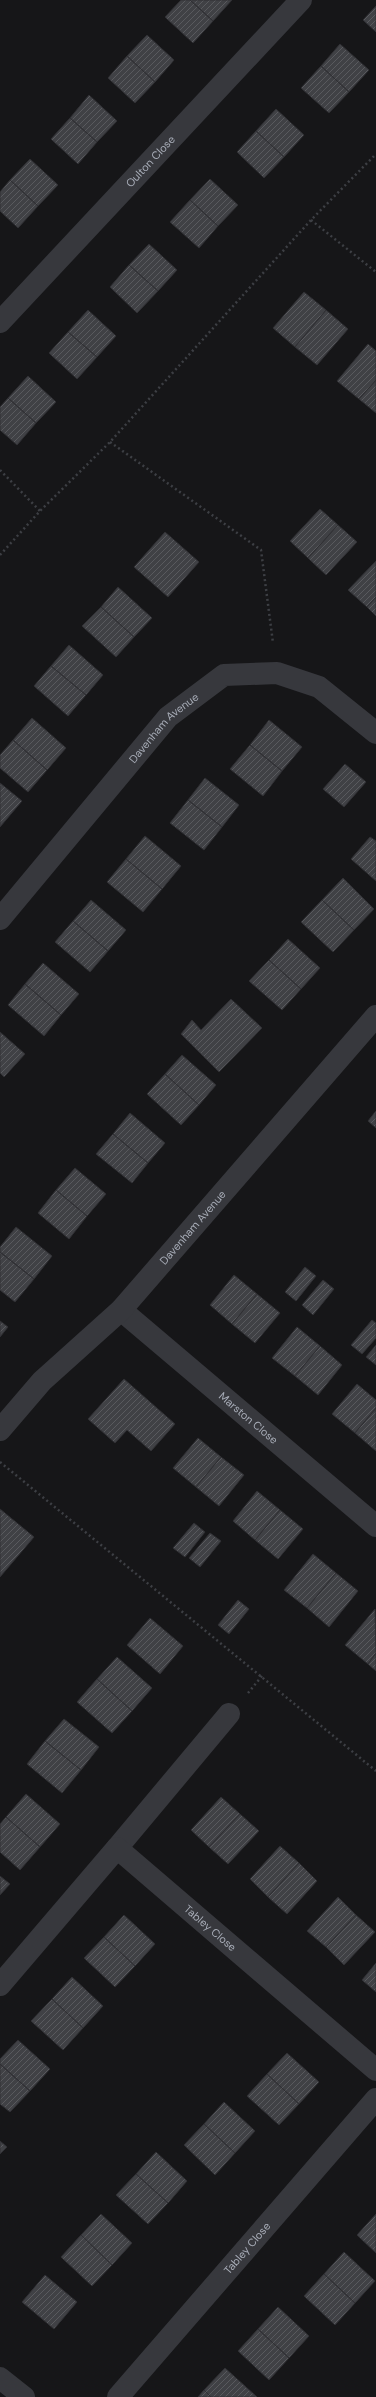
<svg xmlns="http://www.w3.org/2000/svg" width="376" height="2397" font-family="'DM Sans',sans-serif">
	<style>
		.building { fill: url(#building-hatch); stroke: #303034 }
		.lines { fill: none; stroke-linecap: round; stroke-linejoin: round }
		.path { stroke: #3d3f44; stroke-width: 2.5; stroke-dasharray: 2 3; stroke-linecap: butt }
		.street { stroke: #37383d; stroke-width: 22 }
		.labels { text-anchor: middle; dominant-baseline: central; stroke-width: 4; stroke-linejoin: round; paint-order: stroke }
		.street-label { font-size: 11px; fill: #a8adb8; stroke: #111113 }
	</style>
	<defs>
		<pattern id="building-hatch" width="6" height="6" patternUnits="userSpaceOnUse"><rect width="6" height="6" fill="#404145"/><path d="M-1 1l2-2M0 6l6-6M5 7l2-2" fill="none" stroke="#595a5e"/></pattern>
	</defs>
	<rect width="100%" height="100%" fill="#161618"/>
	<!-- building -->
	<path class="building" d="M181,0H190L213,21L193,43L165,17Z
		M190,0H232L213,21Z
		M376,6V32L363,20Z
		M147,35L174,60L155,82L127,56Z
		M340,44L369,70L349,92L321,66Z
		M127,56L155,82L135,103L108,78Z
		M321,66L349,92L329,113L301,88Z
		M89,95L117,121L97,142L70,118Z
		M276,109L304,135L284,157L256,131Z
		M70,118L97,142L78,164L51,139Z
		M256,131L284,157L264,178L237,152Z
		M30,159L58,185L38,206L10,180Z
		M210,179L238,205L218,226L190,200Z
		M10,180L38,206L18,228L0,211V192Z
		M190,200L218,226L199,248L170,222Z
		M149,244L177,270L158,291L129,265Z
		M129,265L158,291L137,313L110,287Z
		M304,292L326,310L295,347L273,328Z
		M88,310L116,336L97,357L68,332Z
		M326,310L348,329L317,365L295,347Z
		M68,332L97,357L77,379L49,353Z
		M368,344L376,351V380L359,399L337,381Z
		M28,376L56,402L36,423L8,398Z
		M376,380V413L359,399Z
		M8,398L36,423L17,445L0,430V407Z
		M320,509L338,525L308,558L290,541Z
		M338,525L357,542L326,575L308,558Z
		M165,532L199,562L168,597L134,567Z
		M376,561V597L367,607L348,590Z
		M118,587L152,618L134,637L101,607Z
		M376,597V616L367,607Z
		M101,607L134,637L116,657L82,626Z
		M69,645L103,675L86,695L51,666Z
		M51,666L86,695L68,716L34,686Z
		M32,718L66,748L47,770L13,740Z
		M269,720L302,747L282,771L250,745Z
		M13,740L47,770L28,792L0,768V755Z
		M250,745L282,771L263,796L230,769Z
		M345,764L366,782L344,807L323,789Z
		M205,778L239,805L222,827L188,800Z
		M0,783L22,801L0,827Z
		M188,800L222,827L204,850L170,823Z
		M145,836L181,866L162,889L126,859Z
		M370,837L376,841V881L351,859Z
		M126,859L162,889L143,912L107,882Z
		M343,878L374,909L354,930L322,900Z
		M91,900L126,930L108,951L73,921Z
		M322,900L354,930L333,952L301,922Z
		M73,921L108,951L90,972L55,942Z
		M288,939L320,968L301,989L269,960Z
		M269,960L301,989L282,1010L249,981Z
		M43,963L79,994L61,1015L25,984Z
		M25,984L61,1015L44,1036L8,1005Z
		M231,999L262,1028L219,1072L181,1034L192,1020L201,1030Z
		M0,1032L25,1054L4,1077L0,1073Z
		M182,1055L216,1085L199,1105L165,1074Z
		M165,1074L199,1105L181,1125L147,1094Z
		M376,1111V1128L368,1121Z
		M130,1113L165,1143L148,1163L113,1134Z
		M113,1134L148,1163L132,1183L96,1154Z
		M75,1168L106,1194L87,1216L56,1190Z
		M56,1190L87,1216L69,1239L38,1213Z
		M16,1227L52,1256L34,1279L0,1252V1247Z
		M0,1252L34,1279L15,1302L0,1290Z
		M305,1267L316,1276L296,1301L285,1292Z
		M234,1275L257,1294L232,1324L210,1305Z
		M323,1280L334,1289L313,1315L302,1305Z
		M257,1294L280,1313L255,1343L232,1324Z
		M372,1320L376,1323V1338L362,1354L351,1345Z
		M0,1321L8,1327L0,1337Z
		M297,1327L320,1346L295,1376L272,1358Z
		M376,1345V1365L366,1357Z
		M320,1346L342,1365L318,1395L295,1376Z
		M124,1379L175,1424L151,1451L127,1430L115,1443L88,1419Z
		M357,1384L376,1400V1408L355,1433L332,1414Z
		M376,1408V1451L355,1433Z
		M198,1438L221,1457L196,1487L173,1468Z
		M221,1457L244,1475L219,1506L196,1487Z
		M257,1491L280,1510L255,1540L233,1521Z
		M0,1509L34,1537L0,1577Z
		M280,1510L303,1529L278,1559L255,1540Z
		M194,1523L205,1532L185,1557L173,1548Z
		M210,1533L221,1541L200,1567L189,1558Z
		M313,1554L336,1573L307,1608L284,1590Z
		M336,1573L358,1591L329,1627L307,1608Z
		M238,1600L249,1609L229,1634L218,1625Z
		M375,1609L376,1653L368,1664L345,1645Z
		M150,1618L183,1646L160,1674L127,1645Z
		M376,1653V1671L368,1664Z
		M117,1657L152,1688L132,1711L97,1679Z
		M97,1679L132,1711L112,1733L77,1702Z
		M64,1719L99,1747L81,1770L45,1741Z
		M45,1741L81,1770L62,1793L27,1764Z
		M26,1794L60,1824L40,1847L6,1817Z
		M221,1797L240,1814L209,1847L191,1830Z
		M240,1814L259,1831L228,1864L209,1847Z
		M6,1817L40,1847L20,1870L0,1852V1824Z
		M280,1846L299,1863L268,1897L250,1879Z
		M299,1863L317,1881L287,1914L268,1897Z
		M0,1876L10,1884L0,1895Z
		M338,1897L356,1915L326,1947L307,1931Z
		M124,1915L155,1944L135,1966L104,1937Z
		M356,1915L375,1932L344,1965L326,1947Z
		M104,1937L135,1966L115,1987L84,1958Z
		M376,1963V1992L362,1980Z
		M72,1977L103,2006L83,2028L52,1999Z
		M52,1999L83,2028L63,2050L31,2021Z
		M18,2040L50,2069L30,2091L0,2064V2059Z
		M287,2053L319,2082L299,2104L267,2074Z
		M0,2064L30,2091L10,2112L0,2104Z
		M267,2074L299,2104L279,2125L247,2096Z
		M224,2102L255,2131L235,2153L204,2124Z
		M204,2124L235,2153L215,2175L184,2145Z
		M0,2141L7,2147L0,2154Z
		M156,2152L187,2181L168,2203L136,2174Z
		M136,2174L168,2203L148,2224L116,2195Z
		M101,2214L132,2243L112,2265L81,2235Z
		M376,2214V2253L357,2235Z
		M81,2235L112,2265L92,2286L61,2257Z
		M344,2252L375,2281L355,2303L324,2274Z
		M324,2274L355,2303L335,2325L304,2296Z
		M45,2275L77,2302L54,2329L22,2302Z
		M278,2307L309,2336L289,2358L258,2329Z
		M258,2329L289,2358L269,2380L238,2351Z
		M225,2368L257,2397H211L204,2390Z
		M204,2390L211,2397H198Z"/>
	<g class="lines">
		<!-- path -->
		<path class="path" d="M311,220L376,272
			M110,442L261,550L273,643
			M0,470L40,511
			M0,555L40,511L110,442L311,220L376,154
			M0,1462L376,1771
			M248,1693L262,1676"/>
		<!-- street -->
		<g class="street">
			<path id="s1" d="M0,322L301,0"/>
			<path id="s2" d="M0,919L168,717L224,675L277,673L319,687L376,733"/>
			<path id="s3" d="M121,1310L376,1526"/>
			<path id="s4" d="M0,1430L42,1381L121,1310L376,1016"/>
			<path d="M117,1848L229,1714"/>
			<path id="s5" d="M0,1985L117,1848L376,2070"/>
			<path d="M0,2378L24,2397"/>
			<path id="s6" d="M118,2397L376,2099"/>
		</g>
	</g>
	<g class="labels">
		<!-- street labels -->
		<g class="street-label">
			<text stroke="none"><textPath href="#s1" startOffset="220">Oulton Close</textPath></text>
			<text stroke="none"><textPath href="#s2" startOffset="252">Davenham Avenue</textPath></text>
			<text stroke="none"><textPath href="#s4" startOffset="280">Davenham Avenue</textPath></text>
			<text stroke="none"><textPath href="#s3" startOffset="167">Marston Close</textPath></text>
			<text stroke="none"><textPath href="#s5" startOffset="303">Tabley Close</textPath></text>
			<text stroke="none"><textPath href="#s6" startOffset="197">Tabley Close</textPath></text>
		</g>
	</g>
</svg>
